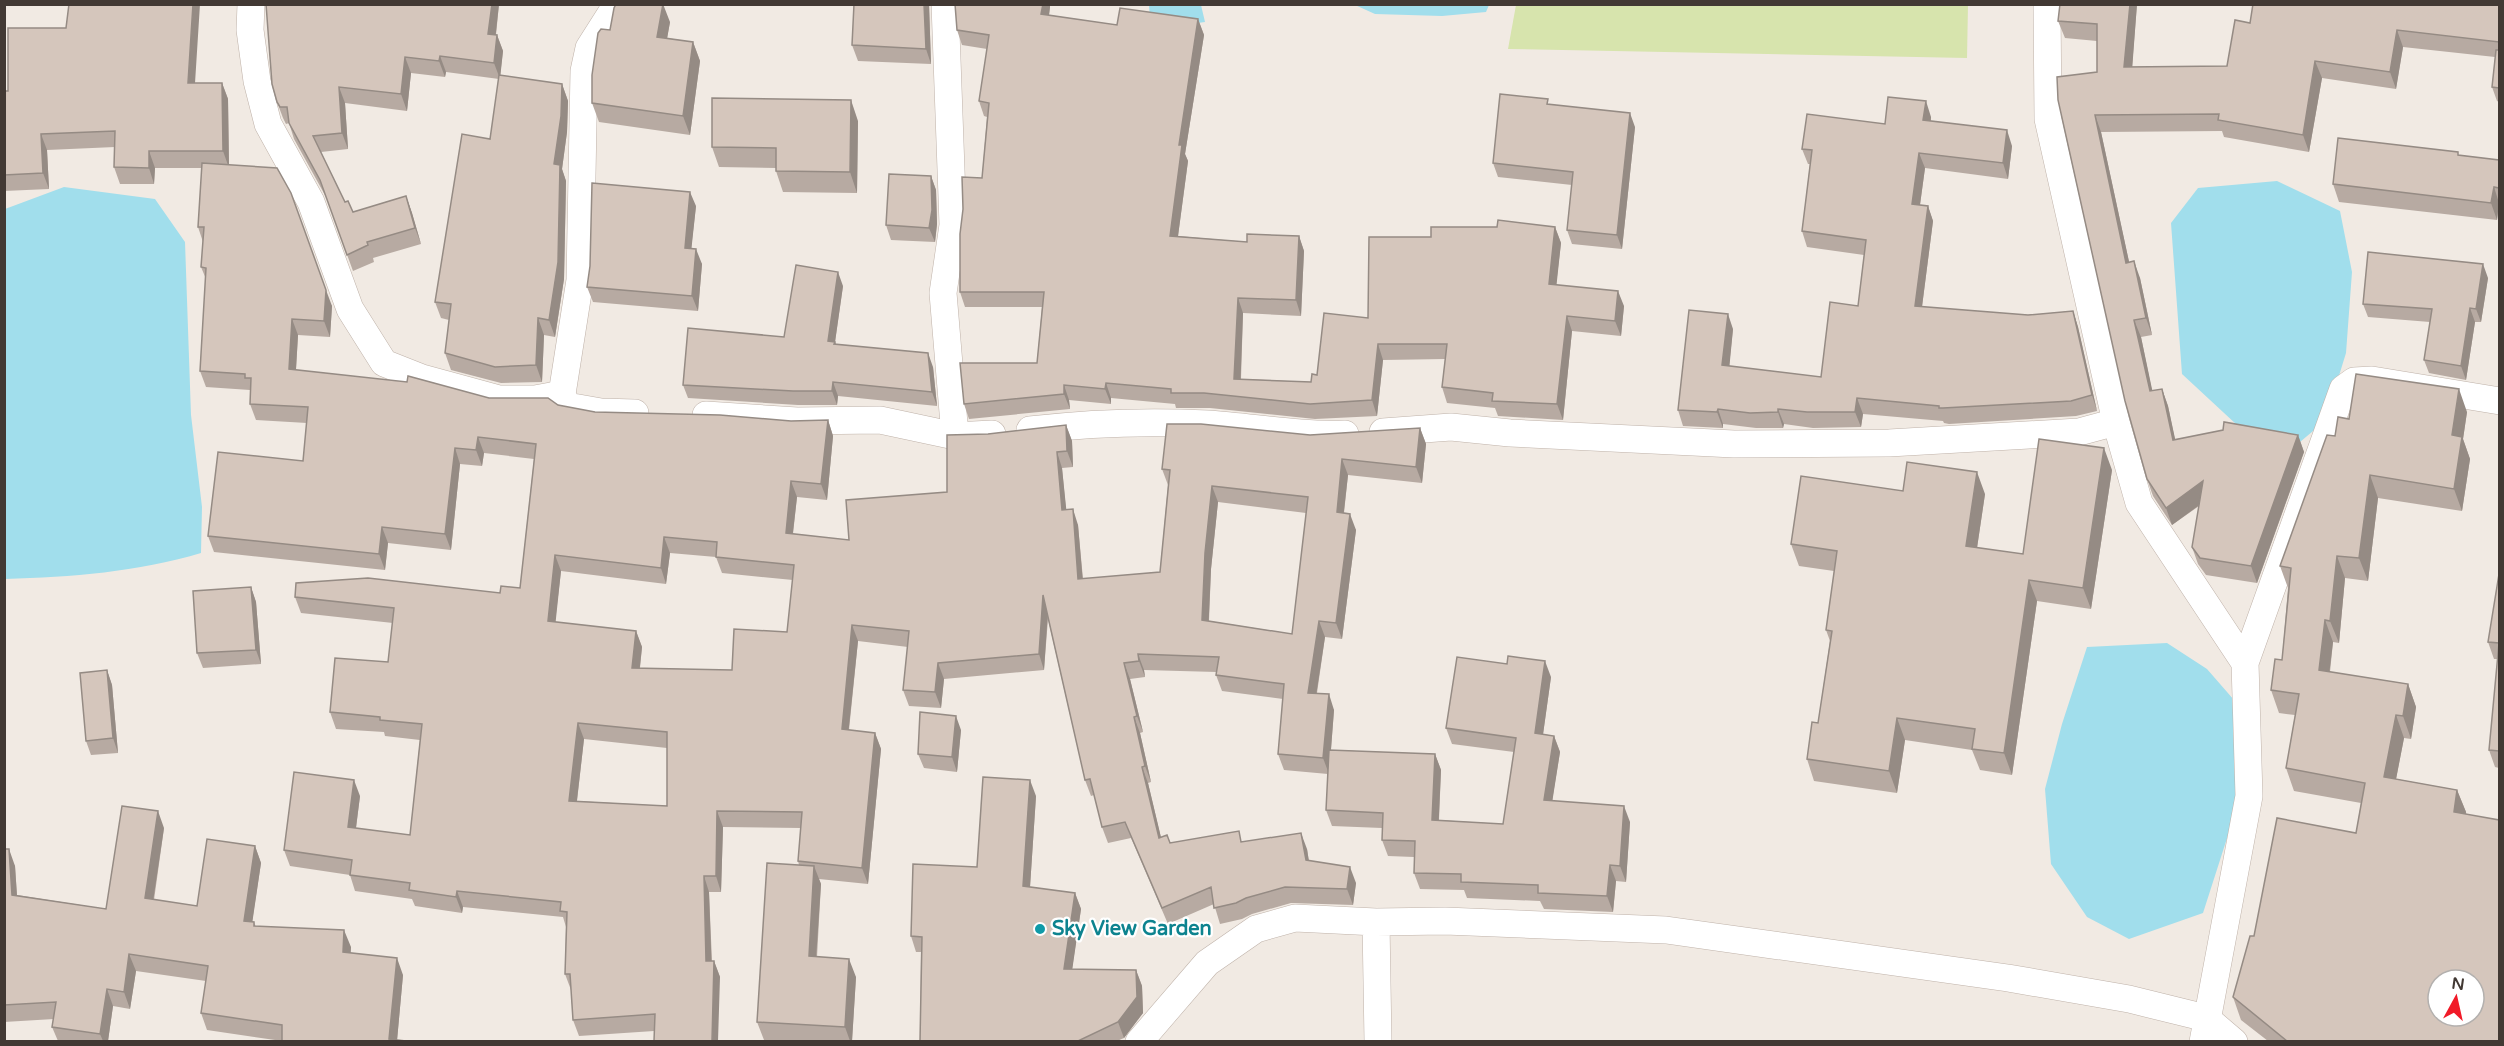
<svg xmlns="http://www.w3.org/2000/svg" width="2504" height="1046" font-family="'Varela Round',sans-serif">
	<style>
		.green { fill: #d7e4ad }
		.water { fill: #a1deec }
		.lines { fill: none; stroke-linecap: round; stroke-linejoin: round }
		.minor-casing { stroke: #bfb2a9; stroke-width: 28 }
		.minor { stroke: #fff; stroke-width: 27 }
		.wall { fill: #b7aaa2; fill-rule: evenodd }
		.shaded-wall { fill: #958b84 }
		.building { fill: #d5c6bc; stroke: #958b84; stroke-width: 1.5; fill-rule: evenodd }
		.culture-dot { fill: #0f9aa8; stroke: #fff; stroke-width: 2 }
		.labels { text-anchor: middle; dominant-baseline: central; stroke-width: 4.5; stroke-linejoin: round; paint-order: stroke }
		.culture-label { font-size: 20px; font-weight: bold; fill: #0d838f; stroke: #fff; text-anchor: start }
	</style>
	<rect width="100%" height="100%" fill="#f1eae3"/>
	<!-- green -->
	<path class="green" d="M1516,5H1968L1967,58L1508,49Z"/>
	<!-- water -->
	<path class="water" d="M1149,5H1201L1205,22L1190,24L1150,18Z
		M1355,5H1489L1486,12L1442,16L1375,14Z
		M2277,181L2340,211L2352,272L2346,353L2325,421L2294,447L2251,438L2182,374L2171,223L2198,188Z
		M64,187L155,199L185,242L191,415L202,507L201,553C137,572 72,577 5,579V209Z
		M2167,643L2207,669L2234,700L2238,804L2203,913L2129,939L2087,917L2051,864L2045,789L2062,724L2087,647Z"/>
	<g class="lines">
		<!-- minor casing -->
		<g class="minor-casing">
			<path id="minor" d="M251,4L250,30L257,81L268,124L311,202L350,309L384,363L422,378L499,399H535L562,394
				M617,4L589,48L584,71L580,280L562,394L567,406L601,412L635,413
				M945,4L953,225L943,293L955,436L992,434
				M2047,4L2048,119L2116,422L2139,503L2245,663L2249,796L2203,1042
				M706,415L797,421L880,420L955,436
				M1030,430C1089,423 1149,421 1208,424C1254,427 1299,436 1345,434
				M1383,432L1451,427L1510,433L1734,444L1889,443L2079,432L2116,422
				M2245,663L2343,389L2354,381L2372,380L2500,401
				M1376,922L1378,1042
				M1139,1042L1207,963L1256,929L1295,918L1376,922L1445,921L1666,930L2008,978L2129,999L2206,1018L2234,1042"/>
		</g>
		<!-- minor -->
		<use href="#minor" class="minor"/>
	</g>
	<!-- wall -->
	<path class="wall" d="M266,4H499L496,35H497L503,51L500,76L562,84L568,101L567,132L562,169L566,181L564,279L555,337L544,335L542,382L501,383L451,370L445,353L449,320L441,318L435,302L490,139L499,79L446,72L445,77L411,73L407,111L345,103L348,149L321,152L345,202L353,212L406,196L412,213L421,244L373,258L374,262L353,271L326,197L294,139L289,123L286,124L283,118L277,102Z
		M929,4L931,64L858,61L852,45Z
		M1043,4H1050V7L1049,15L1117,25L1198,19L1204,35L1185,154L1188,161L1178,236L1247,242L1299,236L1304,251L1301,316L1243,313L1241,379L1311,382L1368,318L1431,237L1555,227L1561,243L1556,285L1624,306L1621,336L1572,331L1563,420L1498,416L1495,408L1447,403L1442,387L1445,359L1383,360L1377,416L1315,419L1210,408H1176L1175,404L1111,398V404L1069,400L1070,409L969,419L964,404L1037,363L1042,307H965L960,292L982,178L987,117L984,116L979,101L987,49L962,45L957,30Z
		M2060,4H2137L2132,67L2227,66L2250,23L2499,4V102L2497,101L2492,87L2495,57L2403,47L2396,89L2322,78L2309,152L2224,137L2222,131L2101,132L2129,262L2140,278L2152,335L2141,337L2152,391L2162,389L2168,406L2175,440L2298,435L2304,452L2257,583L2206,575L2198,564L2192,547L2199,506L2172,525L2153,496L2147,479L2058,100L2097,72V41L2065,38L2058,21Z
		M670,22L667,38L693,42L700,61L690,135L599,122L592,103L610,30Z
		M66,28L195,83H222L228,99L229,165L332,306L330,337L298,335L296,370L489,398L558,405L595,412L791,421L828,420L833,436L827,500L797,497L793,534L849,540L947,492L988,434L1066,425L1072,441L1073,467L1062,468L1066,510L1078,525L1083,579L1160,572L1168,485L1162,469L1310,435L1420,428L1426,444L1422,483L1348,475L1344,513L1356,530L1342,639L1325,637L1317,693L1334,710L1331,750L1435,754L1441,770L1439,820L1503,824L1514,752L1452,744L1446,728L1551,677L1543,734L1554,736L1560,752L1552,801L1630,822L1626,882L1616,881L1613,912L1544,909L1540,901L1467,898L1464,890L1420,889L1414,873V857L1388,856L1382,840V828L1332,826L1326,810L1328,774L1284,770L1278,754L1283,699L1222,691L1216,675L1217,672L1144,670L1145,677L1130,679L1143,732L1140,733L1151,782L1148,783L1161,838L1170,843L1243,842L1307,849L1309,861L1356,883L1353,905L1291,903L1252,914L1242,919L1220,924L1214,904L1168,924L1131,838L1108,843L1102,827L1094,795L1091,796L1085,780L1048,619L1044,670L944,679L941,708L909,706L903,690L908,647L858,641L849,730L875,733L881,749L868,884L819,879L821,884L817,957L856,977L852,1041H789L764,1040L757,1022L799,865L798,861L801,828L723,827L721,892H709L712,961H714L720,977L654,1031L579,1036L573,1020L571,990L565,974L566,927L563,917L463,907L462,913L415,906L412,899L355,891L350,875L290,866L284,850L360,796L356,828L410,835L420,740L385,736L384,732L336,729L330,712L388,662L393,623L301,613L295,597L500,593L520,588L534,459L484,453L482,466L460,464L451,550L388,543L385,570L214,552L208,536L303,461L307,423L256,420L250,404V390L206,387L200,371L206,279L201,267L203,242L198,227L202,168H155L154,184H120L114,167L115,147L47,150L49,189L4,191V91H8ZM1218,502L1306,513L1292,634L1209,621L1211,569ZM670,553L716,557L722,573L793,580L787,632L732,670L640,668L642,647L636,631L555,622L561,571L666,584ZM584,739L667,748V806L577,801Z
		M1550,104L1635,127L1622,249L1572,244L1567,230L1572,185L1498,177L1493,163Z
		M1931,117V121L2012,146L2008,179L1925,168L1920,205L1928,206L1933,221L1922,307L2028,315L2073,311L2078,327L2097,411L2076,416L1949,424L1944,423L1943,421L1863,414L1861,427L1813,428L1784,424L1783,428H1756L1723,424V428L1683,426L1678,410L1733,329L1729,366L1821,377L1858,306L1864,255L1807,247L1802,231L1810,164H1808L1802,149L1885,124Z
		M858,121L857,193L783,192L776,171V168L719,167L712,147Z
		M2459,155L2499,160V206L2497,220L2339,202L2333,184Z
		M931,176L936,190L937,224L935,242L891,240L886,225Z
		M696,206L691,249L702,264L698,311L593,302L587,287Z
		M2488,278L2481,322H2475L2466,380L2429,373L2424,360L2430,322L2368,317L2363,304Z
		M843,286L835,342L836,344L933,367L937,406L838,396L837,405H798L688,398L683,385L784,337Z
		M2467,412L2463,439L2470,459L2462,511L2378,498L2368,581L2345,578L2339,643L2333,642L2330,672L2408,684L2416,707L2411,739L2404,738L2396,779L2457,790L2466,812L2499,1041H2268L2241,1020L2233,997L2254,936L2356,833L2361,803L2294,791L2286,768L2295,715L2279,713L2271,690L2282,660L2288,588L2280,566L2335,436L2349,419Z
		M2112,470L2091,609L2037,601L2012,775L1980,770L1972,750L1905,740L1897,793L1814,781L1807,759L1818,723L1830,641L1826,630L1834,571L1799,566L1791,544L1903,491L1985,494L1977,548L2023,554Z
		M2499,574V768L2495,767L2489,750L2498,659H2494L2488,642Z
		M251,587L256,602L261,664L203,668L197,653Z
		M107,670L112,685L118,753L91,755L86,741Z
		M961,730L957,772L924,768L918,754Z
		M1036,796L1030,887L1075,893L1081,909L1072,969L1136,970L1142,986L1143,1013L1124,1038L1117,1041H920L921,952H916L911,936L977,867Z
		M164,828L154,900L197,906L255,846L261,863L252,922H254L256,927L351,947L350,953L403,975L397,1040L282,1041L207,1030L201,1013L206,981L136,971L130,1009L113,1006L108,1041H58L52,1027L54,1019L4,1022V849L15,866L17,895L106,909Z"/>
	<!-- shaded-wall -->
	<path class="shaded-wall" d="M193,4H200L194,99L188,83Z
		M492,4H499L494,50L488,34Z
		M663,4L670,22L664,56L657,37Z
		M924,4H929L931,64L926,49Z
		M1043,4H1050V7L1047,30L1041,14Z
		M2130,4H2137L2131,84L2124,67Z
		M1198,19L1204,35L1185,154L1188,161L1176,251L1170,236L1179,145Z
		M2397,30L2403,47L2396,89L2390,72Z
		M497,35L503,51L500,79L494,63Z
		M693,42L700,61L690,135L683,116Z
		M440,56L446,72L445,77L439,61Z
		M405,57L411,73L407,111L401,94Z
		M2315,61L2322,78L2309,152L2303,135Z
		M222,83L228,99L229,168L223,151Z
		M562,84L568,101L567,132L562,169L566,181L564,279L555,337L549,320L554,164Z
		M339,87L345,103L348,149L342,133Z
		M851,100L858,121L857,193L850,172Z
		M1926,101L1931,117L1929,135L1923,120Z
		M1630,113L1635,127L1622,249L1617,235Z
		M2095,115L2101,132L2133,280L2126,263Z
		M2007,130L2012,146L2008,179L2003,163Z
		M41,134L47,150L49,189L43,173Z
		M149,151L155,168L154,184L149,168Z
		M1919,153L1925,168L1918,219L1912,204Z
		M931,176L936,190L937,224L935,242L929,228Z
		M2494,187L2499,203L2497,220L2491,203Z
		M690,192L696,206L690,262L685,248Z
		M406,196L412,213L421,244L415,228Z
		M1928,206L1933,221L1920,322L1915,306Z
		M1555,227L1561,243L1555,299L1549,284Z
		M1299,236L1304,251L1301,316L1296,300Z
		M696,249L702,264L698,311L692,296Z
		M2134,261L2140,278L2152,335L2146,318Z
		M2483,264L2488,278L2481,322L2476,309Z
		M838,272L843,286L835,342L840,355L828,341Z
		M326,290L332,306L330,337L324,321Z
		M1618,291L1624,306L1621,336L1615,321Z
		M1238,298L1243,313L1240,394L1234,379Z
		M2470,308L2475,322L2466,380L2461,366Z
		M2073,311L2078,327L2097,411L2092,395Z
		M1728,314L1733,329L1728,381L1722,365Z
		M1567,316L1572,331L1563,420L1557,404Z
		M538,318L544,335L542,382L536,365Z
		M292,319L298,335L295,385L289,369Z
		M2134,320L2141,337L2156,408L2150,391Z
		M1378,344L1383,360L1377,416L1372,400Z
		M928,353L933,367L937,406L932,392Z
		M833,382L838,396L837,405L832,391Z
		M1106,383L1111,398V404L1105,389Z
		M1064,385L1069,400L1070,409L1064,394Z
		M2162,389L2168,406L2179,457L2173,440Z
		M2459,389L2467,412L2463,439L2470,459L2462,511L2454,489L2452,435Z
		M1857,398L1863,414L1861,427L1855,412Z
		M1718,409L1723,424V428L1717,412Z
		M1778,409L1784,424L1783,428L1778,412Z
		M828,420L833,436L827,500L821,484Z
		M1066,425L1072,441L1073,467L1067,451Z
		M1420,428L1426,444L1422,483L1416,467Z
		M2298,435L2304,452L2257,583L2251,566Z
		M478,437L484,453L482,466L476,450Z
		M455,448L460,464L451,550L445,534Z
		M2104,448L2112,470L2091,609L2083,588Z
		M1057,452L1062,468L1068,526L1062,510Z
		M1342,459L1348,475L1342,528L1337,512Z
		M1977,472L1985,494L1974,568L1966,546Z
		M2370,475L2378,498L2368,581L2359,558Z
		M791,481L797,497L791,549L786,533Z
		M2203,481L2209,498L2172,525L2166,508Z
		M1212,486L1218,502L1211,569L1208,636L1202,620L1205,553Z
		M1073,509L1078,525L1084,595L1078,579Z
		M1350,514L1356,530L1342,639L1336,623Z
		M382,527L388,543L385,570L379,554Z
		M664,537L670,553L666,584L661,568Z
		M555,555L561,571L554,637L548,621Z
		M2337,556L2345,578L2339,643L2330,621Z
		M2029,580L2037,601L2012,775L2004,753Z
		M251,587L256,602L261,664L256,650Z
		M1043,595L1048,611L1044,670L1039,654Z
		M2325,620L2333,642L2327,692L2319,670Z
		M1319,621L1325,637L1314,709L1308,693Z
		M852,625L858,641L847,745L842,729Z
		M636,631L642,647L638,684L632,668Z
		M1138,654L1144,670L1145,677L1139,661Z
		M1545,661L1551,677L1541,749L1535,733Z
		M938,663L944,679L941,708L935,692Z
		M1124,663L1130,679L1143,732L1137,716Z
		M107,670L112,685L118,753L113,738Z
		M2408,684L2416,707L2411,739L2403,716Z
		M1329,694L1334,710L1329,774L1323,758Z
		M2396,715L2404,738L2392,800L2384,777Z
		M956,716L961,730L957,772L952,757Z
		M1134,717L1140,733L1151,782L1145,766Z
		M1897,718L1905,740L1897,793L1889,771Z
		M578,723L584,739L575,817L569,801Z
		M875,733L881,749L868,884L862,868Z
		M1554,736L1560,752L1550,816L1544,800Z
		M1435,754L1441,770L1438,836L1432,820Z
		M1142,767L1148,783L1165,854L1159,838Z
		M354,780L360,796L354,843L348,827Z
		M1030,780L1036,796L1029,902L1023,886Z
		M2457,790L2466,812L2462,835L2454,812Z
		M1624,806L1630,822L1626,882L1620,866Z
		M158,811L164,828L151,915L145,898Z
		M717,811L723,827L721,892L716,876Z
		M1301,833L1307,849L1311,876L1306,860Z
		M255,846L261,863L250,938L244,921Z
		M9,849L15,866L18,912L12,895Z
		M1610,865L1616,881L1613,912L1607,896Z
		M814,866L821,884L815,974L809,956Z
		M1350,867L1356,883L1353,905L1347,889Z
		M704,876L709,892L712,977L706,961Z
		M457,891L463,907L462,913L456,897Z
		M1075,893L1081,909L1070,985L1064,969Z
		M344,930L351,947L350,969L343,952Z
		M129,954L136,971L130,1009L124,992Z
		M397,958L403,975L397,1041L389,1039Z
		M849,959L856,977L852,1041H850L845,1027Z
		M714,961L720,977L718,1041H712Z
		M1136,970L1142,986L1143,1013L1124,1038L1118,1022Z
		M107,989L113,1006L108,1041H103L100,1034Z"/>
	<!-- building -->
	<path class="building" d="M69,4H193L188,83H222L223,151H149V168L114,167L115,131L41,134L43,173L4,175V91H8V28H66Z
		M266,4H492L488,34L497,35L494,63L440,56L439,61L405,57L401,94L339,87L342,133L313,136L345,202L348,201L353,212L406,196L415,228L367,242L368,245L347,255L320,180L289,123L287,107H280L277,102L272,84Z
		M616,4H663L657,37L693,42L683,116L592,103V75L598,33L601,29L610,30L614,8Z
		M854,4H924L926,49L852,45Z
		M955,4H1043L1041,14L1117,25L1120,8L1198,19L1179,145H1182L1170,236L1247,242V234L1299,236L1296,300L1238,298L1234,379L1311,382L1312,374L1317,375L1324,313L1368,318L1369,237H1431V227H1497L1498,220L1555,227L1549,284L1618,291L1615,321L1567,316L1557,404L1492,401L1493,393L1442,387L1447,344H1378L1372,400L1310,404L1204,393H1171V389L1106,383L1105,389L1064,385V394L964,404L960,363H1037L1044,292H960V234L963,209L962,177L982,178L989,103L979,101L989,35L957,30Z
		M2060,4H2130L2124,67L2227,66L2235,20L2250,23L2253,4H2499V42L2397,30L2390,72L2315,61L2303,135L2218,120L2219,114L2095,115L2126,263L2134,261L2146,318L2134,320L2150,391L2162,389L2173,440L2223,430L2224,422L2298,435L2251,566L2200,558L2192,547L2203,481L2166,508L2147,479L2125,401L2058,100L2057,77L2097,72V24L2058,21Z
		M2496,50H2499V88L2492,87Z
		M499,75L562,84L561,116L554,164L560,165L558,262L549,320L538,318L536,365L495,367L445,353L451,304L435,302L462,134L490,139Z
		M1500,94L1548,99L1547,104L1630,113L1617,235L1567,230L1573,172L1493,163Z
		M1888,97L1926,101L1923,120L2007,130L2003,163L1919,153L1912,204L1928,206L1915,306L2028,315L2073,311L2092,395L2071,401L1943,408H1939V406L1857,398L1855,412H1807L1778,409V412L1750,413L1718,409L1717,412L1678,410L1689,310L1728,314L1722,365L1821,377L1830,302L1858,306L1866,240L1802,231L1812,150L1802,149L1807,114L1885,124Z
		M712,98L851,100L850,172L776,171V148L712,147Z
		M2338,138L2458,152V155L2499,160V188L2494,187L2491,203L2333,184Z
		M202,163L277,168L291,193L326,290L324,321L292,319L289,369L407,382L408,376L489,398H548L558,405L595,412L720,415L791,421L828,420L821,484L791,481L786,533L849,540L846,500L947,492V435L988,434L1066,425L1067,451L1057,452L1062,510L1073,509L1078,579L1160,572L1170,470L1162,469L1167,424H1201L1310,435L1420,428L1416,467L1342,459L1337,512L1350,514L1336,623L1319,621L1308,693L1329,694L1323,758L1278,754L1284,684L1216,675L1219,657L1138,654L1139,661L1124,663L1137,716L1134,717L1145,766L1142,767L1159,838L1167,835L1170,843L1239,831L1241,842L1301,833L1306,860L1350,867L1347,889L1285,887L1246,898L1236,903L1214,908L1211,887L1162,908L1125,822L1102,827L1090,779L1085,780L1043,595L1039,654L938,663L935,692L903,690L909,631L852,625L842,729L875,733L862,868L798,861L802,812L717,811L716,876H704L706,961H714L712,1041H654L655,1014L573,1020L570,974H565L567,912L560,911L561,902L457,891L456,897L409,890L410,883L350,875L352,860L284,850L294,772L354,780L348,827L410,835L422,724L380,720V717L330,712L335,658L388,662L394,608L295,597L296,583L368,578L500,593L501,586L520,588L536,444L478,437L476,450L455,448L445,534L382,527L379,554L208,536L218,452L303,461L308,407L250,404L251,378H245V374L200,371L206,268L201,267L204,227H198ZM1212,486L1308,497L1292,634L1202,620L1205,553ZM664,537L717,542L716,557L794,565L787,632L734,629L732,670L632,668L636,631L548,621L555,555L661,568ZM578,723L667,732V806L569,801Z
		M889,174L931,176L932,210L929,228L886,225Z
		M592,183L690,192L685,248L696,249L692,296L587,287L590,266Z
		M2368,252L2483,264L2476,309L2470,308L2461,366L2424,360L2432,309L2363,304Z
		M796,265L838,272L828,341L835,342L834,344L928,353L932,392L833,382L832,391H793L683,385L688,328L784,337Z
		M2356,374L2459,389L2452,435L2462,437L2454,489L2370,475L2359,558L2337,556L2330,621L2325,620L2319,670L2408,684L2403,716L2396,715L2384,777L2457,790L2454,812L2499,820V1041H2287L2233,997L2250,936H2254L2277,818L2356,833L2365,783L2286,768L2299,694L2271,690L2275,659L2282,660L2291,568L2280,566L2327,435L2335,436L2338,417L2349,419ZM2438,980H2474V1016H2438Z
		M2039,439L2104,448L2083,588L2029,580L2004,753L1972,749L1975,729L1897,718L1889,771L1807,759L1812,722L1818,723L1832,631L1826,630L1837,551L1791,544L1801,476L1903,491L1907,462L1977,472L1966,546L2023,554Z
		M2499,574V751L2489,750L2499,643L2488,642Z
		M251,587L256,650L197,653L193,591Z
		M1508,656L1545,661L1535,733L1554,736L1544,800L1624,806L1620,866L1610,865L1607,896L1538,893V885L1461,882V874L1414,873L1415,841L1382,840L1383,813L1326,810L1329,750L1435,754L1432,820L1503,824L1516,738L1446,728L1457,657L1507,664Z
		M107,670L113,738L86,741L80,673Z
		M920,712L956,716L952,757L918,754Z
		M983,777L1030,780L1023,886L1075,893L1064,969L1136,970L1137,997L1118,1022L1078,1041H920L922,937L911,936L913,864L977,867Z
		M122,806L158,811L145,898L197,906L207,839L255,846L244,921L254,922V926L344,930L343,952L397,958L389,1039L406,1041H282V1025L201,1013L208,966L129,954L124,992L107,989L100,1034L52,1027L56,1002L4,1005V849H9L12,895L106,909Z
		M767,863L814,866L809,956L849,959L845,1027L757,1022Z"/>
	<!-- markers -->
	<circle class="culture-dot" cx="1040" cy="929" r="6"/>
	<g class="labels">
		<!-- culture labels -->
		<g class="culture-label">
			<text x="1052" y="929">Sky View Garden</text>
		</g>
	</g>
	<!-- border -->
	<rect width="2504" height="1046" fill="none" stroke="#423934" stroke-width="12"/>
	<!-- north arrow -->
	<g transform="translate(2456 998) rotate(8)"><circle r="28" fill="#ffffff" stroke="#b3b0ae" stroke-width="1.5"/>
	<path d="M0-4.5L10 22L0 15L-10 22Z" fill="#f11a28"/>
	<text y="-9" font-size="16" font-weight="bold" text-anchor="middle" fill="#423934">N</text>
	</g>
</svg>
